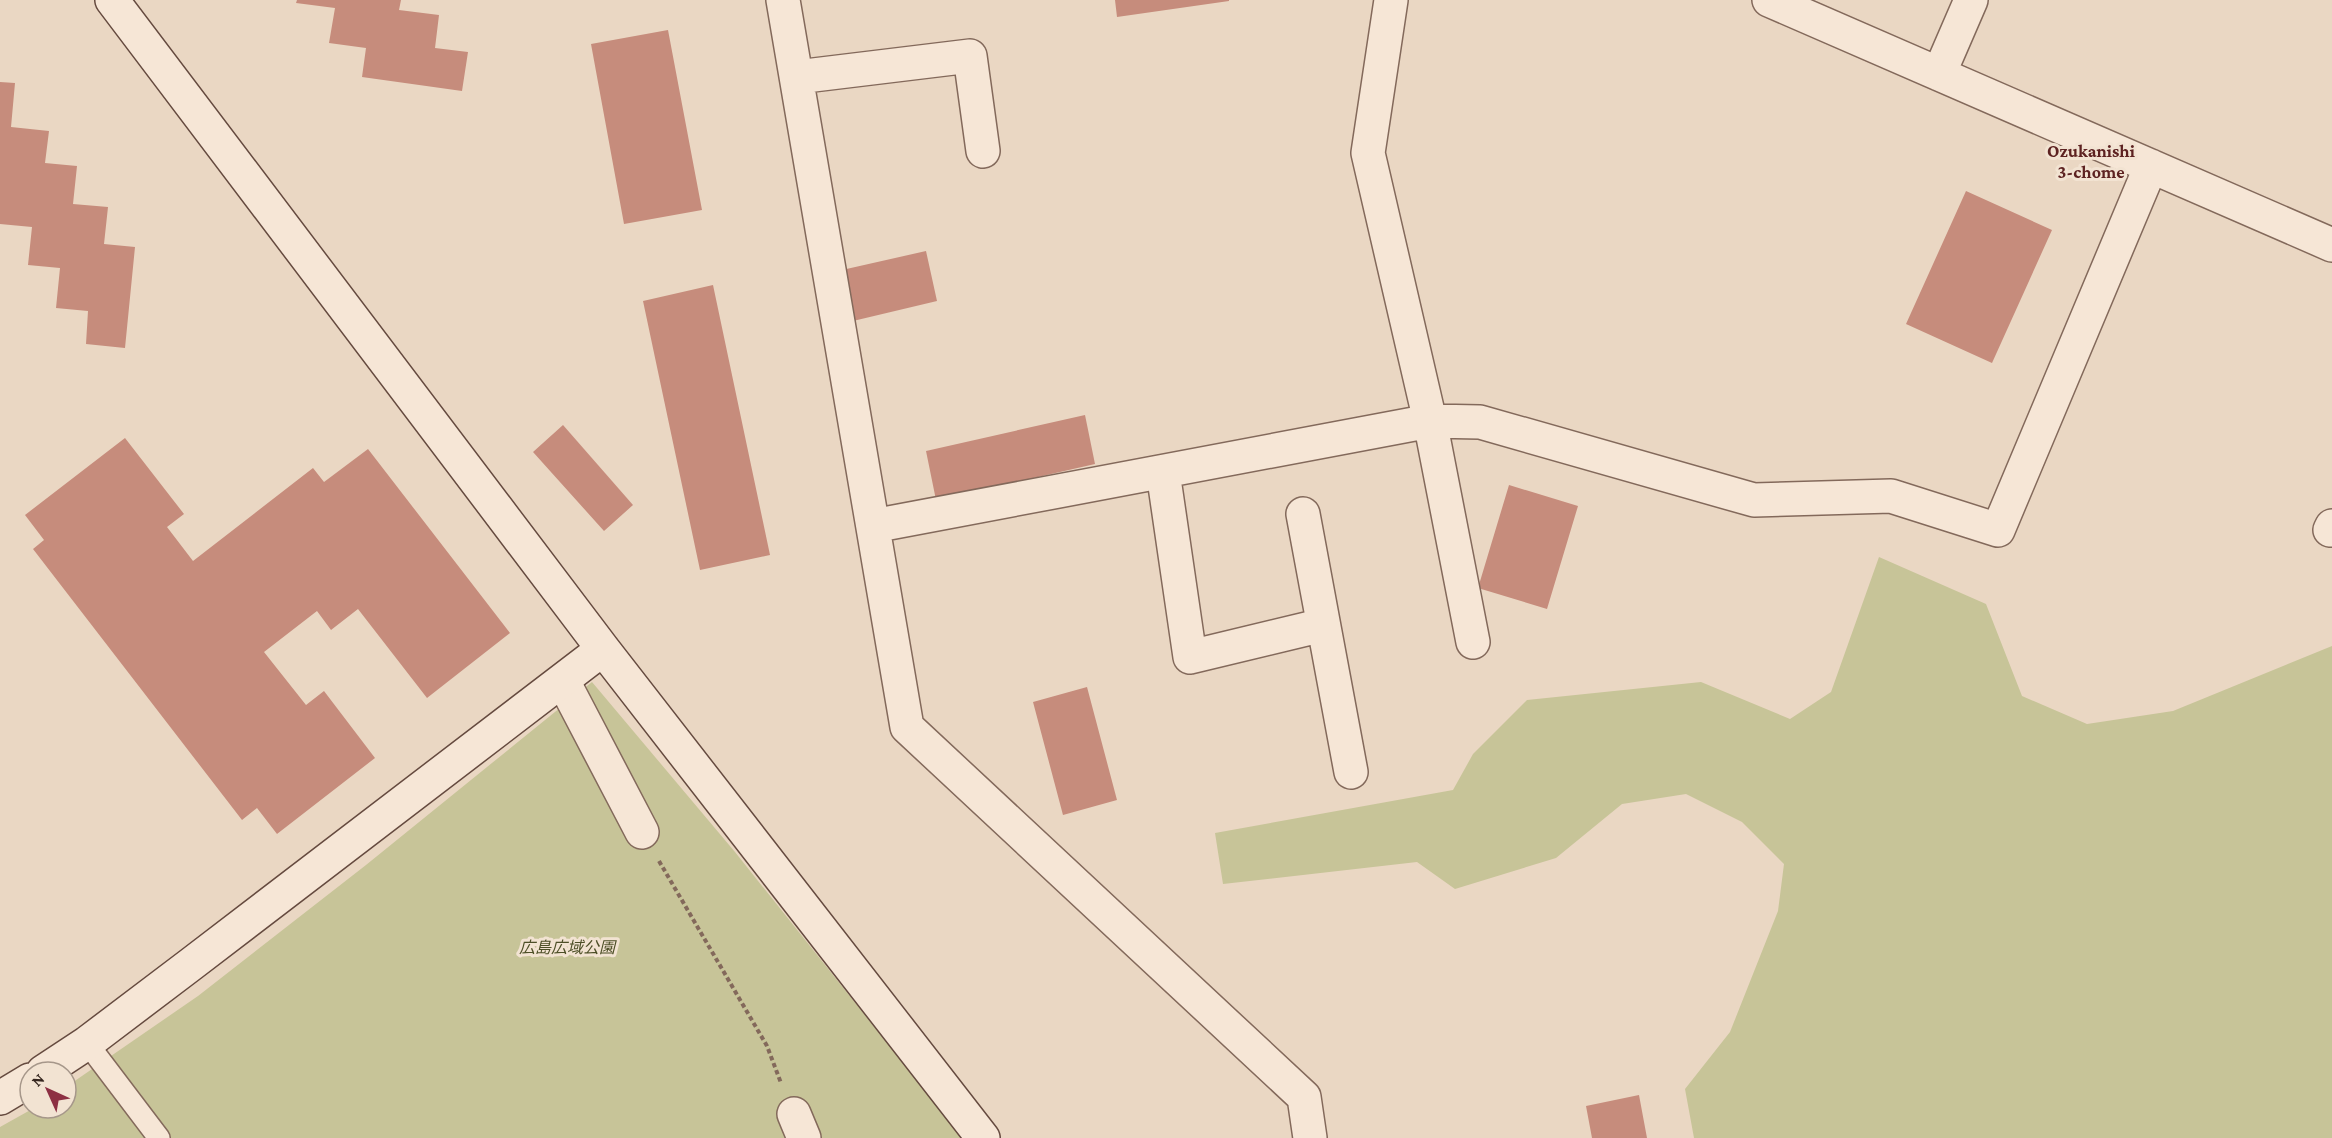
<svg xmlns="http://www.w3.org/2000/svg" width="2332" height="1138" font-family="'Crimson Pro','Noto Sans JP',serif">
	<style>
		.green { fill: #c7c498 }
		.building { fill: #c68c7c }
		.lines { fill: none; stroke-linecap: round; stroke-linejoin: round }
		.lane-casing { stroke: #83695b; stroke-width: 24 }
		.street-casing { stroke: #83695b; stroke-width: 36 }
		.secondary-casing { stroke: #654a3f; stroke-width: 36 }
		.path { stroke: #83695b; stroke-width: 4; stroke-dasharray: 4.5 3; stroke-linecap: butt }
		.lane { stroke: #f6e6d6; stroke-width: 21 }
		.street { stroke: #f6e6d6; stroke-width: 33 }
		.secondary { stroke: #f6e6d6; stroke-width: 33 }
		.labels { text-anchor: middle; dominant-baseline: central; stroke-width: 6; stroke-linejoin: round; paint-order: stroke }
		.park-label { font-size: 16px; font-style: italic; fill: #4d4f27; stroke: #f2e3d2 }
		.neighbourhood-label { font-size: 18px; font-weight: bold; fill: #5d2221; stroke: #f2e3d2 }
	</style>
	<rect width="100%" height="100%" fill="#ead7c3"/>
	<!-- green -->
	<path class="green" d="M1879,557L1986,604L2022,696L2087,724L2173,711L2332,646V1138H1694L1685,1089L1730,1032L1778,911L1784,864L1742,822L1686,794L1622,804L1556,858L1455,889L1417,862L1223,884L1215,833L1453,790L1473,754L1527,700L1701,682L1790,719L1831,692Z
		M592,682L735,852L963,1138H0V1127L34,1108H66V1087L198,996L366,865Z"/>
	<!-- building -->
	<path class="building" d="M297,0H401L399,10L439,15L435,48L468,52L462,91L362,77L366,48L329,43L335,8L296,3Z
		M1115,0H1229V1L1117,17Z
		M668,30L702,210L624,224L591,44Z
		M0,82L15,83L11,127L49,131L45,163L77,166L73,204L108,207L104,244L135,247L125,348L86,344L88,311L56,308L60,268L28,265L32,227L0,224Z
		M1966,191L2052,230L1992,363L1906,324Z
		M926,251L937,301L853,321L842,270Z
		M713,285L770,555L700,570L643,301Z
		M1085,415L1095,464L936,500L926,451Z
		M563,425L633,505L604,531L533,452Z
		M125,438L184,514L167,527L193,561L313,468L324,482L368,449L510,633L427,698L358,609L331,630L317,611L264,652L306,705L324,691L375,758L277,834L257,808L242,820L33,549L44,540L25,515Z
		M1509,485L1578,506L1547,609L1478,588Z
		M1087,687L1117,800L1063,815L1033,702Z
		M1639,1095L1647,1138H1592L1586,1106Z"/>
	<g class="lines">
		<!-- lane casing -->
		<g class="lane-casing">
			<path id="lane" d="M87,1043L159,1138"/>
		</g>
		<!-- street casing -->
		<g class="street-casing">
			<path id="street" d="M783,0L907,727L1304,1097L1310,1138
				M1391,0L1368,153L1430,421L1473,642
				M1769,0L2332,245
				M1939,74L1971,0
				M797,77L970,56L983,151
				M1163,472L1190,657L1323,625
				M1303,514L1351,772
				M873,526L1430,421L1480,422L1754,500L1891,496L1998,530L2151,166
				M2330,530L2332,526
				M563,681L642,832
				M794,1114L804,1138"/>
		</g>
		<!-- secondary casing -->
		<g class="secondary-casing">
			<path id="secondary" d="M112,0L603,649L983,1138
				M43,1072L87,1043L190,965L603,649
				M0,1098L30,1080"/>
		</g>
		<!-- path -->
		<path class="path" d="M659,861L767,1046L781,1083"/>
		<!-- lane -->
		<use href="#lane" class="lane"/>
		<!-- street -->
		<use href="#street" class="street"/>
		<!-- secondary -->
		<use href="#secondary" class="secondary"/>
	</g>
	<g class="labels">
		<!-- park labels -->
		<g class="park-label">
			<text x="567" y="947">広島広域公園</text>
		</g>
		<!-- neighbourhood labels -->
		<g class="neighbourhood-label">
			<text x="2091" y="151">Ozukanishi<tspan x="2091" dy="21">3-chome</tspan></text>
		</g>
	</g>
	<!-- north arrow -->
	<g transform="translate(48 1090) rotate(315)"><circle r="28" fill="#f2e3d2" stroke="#a6978a" stroke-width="1.5"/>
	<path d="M0-4.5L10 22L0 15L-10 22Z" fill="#8d3043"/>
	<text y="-9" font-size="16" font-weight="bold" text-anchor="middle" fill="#34251e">N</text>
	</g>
</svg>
